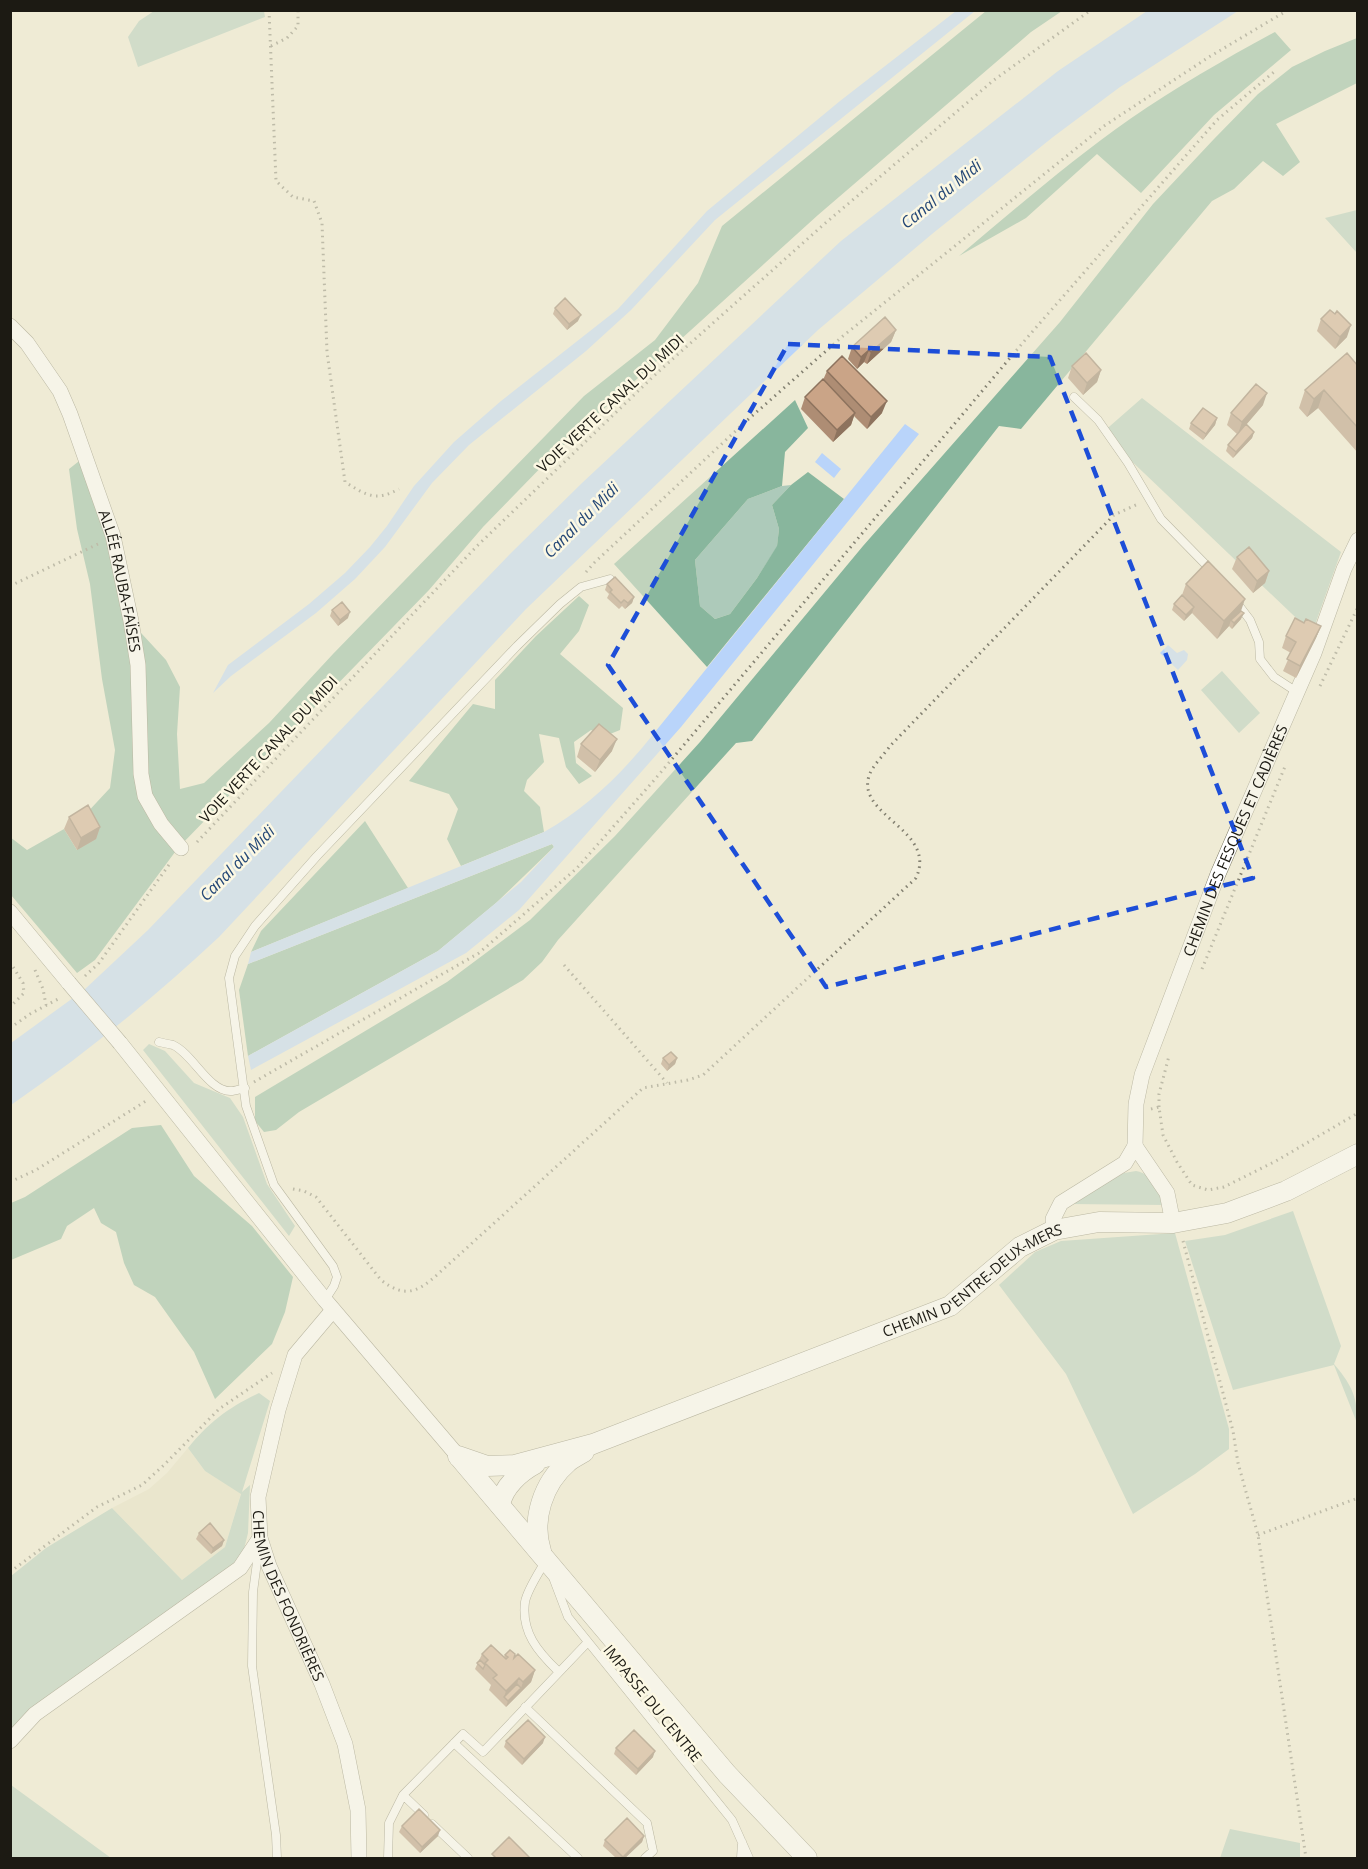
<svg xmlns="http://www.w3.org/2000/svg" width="1368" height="1869" font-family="'Open Sans',sans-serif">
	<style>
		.built { fill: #e5e0c3 }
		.green { fill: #adcaba }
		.forest { fill: #88b69d }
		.water { fill: #b9d4fa }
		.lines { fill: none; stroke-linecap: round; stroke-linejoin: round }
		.service-casing { stroke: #7d7a66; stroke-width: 9 }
		.minor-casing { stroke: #7d7a66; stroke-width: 16 }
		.tertiary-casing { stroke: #7d7a66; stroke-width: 21 }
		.path { stroke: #838071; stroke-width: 3; stroke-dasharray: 1.5 4.5; stroke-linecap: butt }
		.service { stroke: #fff; stroke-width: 8 }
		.minor { stroke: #fff; stroke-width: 15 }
		.tertiary { stroke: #fff; stroke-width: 20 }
		.minor-bridge-casing { stroke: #7d7a66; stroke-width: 16; stroke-linecap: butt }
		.minor-bridge { stroke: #fff; stroke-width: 15 }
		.wall { fill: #ae8d74 }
		.shaded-wall { fill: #8d735e }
		.building { fill: #caa487; stroke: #8d735e; stroke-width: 1.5 }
		.marked { fill: none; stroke: #1d4ed8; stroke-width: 4.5; stroke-dasharray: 12 8; stroke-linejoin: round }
		.labels { text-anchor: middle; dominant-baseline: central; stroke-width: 5; stroke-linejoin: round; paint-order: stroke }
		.street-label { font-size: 15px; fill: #1c1a13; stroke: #fcf8e3 }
		.water-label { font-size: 16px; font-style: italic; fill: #254877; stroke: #fcf8e3 }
	</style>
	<rect width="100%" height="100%" fill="#efebd5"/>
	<!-- built -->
	<path class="built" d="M188,1448L205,1471L241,1493L225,1547L182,1580L112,1508L149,1489L167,1473Z"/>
	<!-- green -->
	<path class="green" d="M154,11H264L265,17L138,67L128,37L139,21Z
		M1357,210H1358L1357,253L1325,218Z
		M1142,398L1341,552L1312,633L1102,433Z
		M791,485L772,505L779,529L777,547L757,578L730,614L715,619L700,606L695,560L748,499L782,486Z
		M1222,671L1260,713L1239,733L1201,690Z
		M149,1044L165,1051L194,1083L230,1098L243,1117L267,1184L295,1226L289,1236L143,1050Z
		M1136,1171C1155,1175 1159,1188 1165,1205L1070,1204L1071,1202L1124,1173Z
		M1293,1211L1341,1346L1334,1364C1351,1384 1358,1397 1357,1423L1334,1365L1233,1390L1185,1241L1225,1235Z
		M1175,1233L1229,1429V1449L1195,1474L1133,1514L1066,1374L999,1285L1035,1252L1061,1241Z
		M259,1393L270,1401L242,1492L250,1485L248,1533L242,1557L222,1577L67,1682L30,1709L11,1731V1576L46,1548L112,1508L182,1580L225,1547L241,1494L205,1471L188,1448C209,1422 229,1407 259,1393Z
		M10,1785H11L111,1858H11Z
		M1230,1829L1300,1843V1858H1220Z"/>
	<!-- forest -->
	<path class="forest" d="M986,11H1062L1031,32L818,215L554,454L483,527L429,590L178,848L95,960L77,973L11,895L10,837L27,850L64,829L77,850L83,817L110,788L115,750L102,679L90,584L77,529L69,469L83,458L130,621L166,660L180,687L177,734L180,789L204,783L269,723L333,654L584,396L655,340L698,283L722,226Z
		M1275,32L1291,50L1214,115L1141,193L1097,154L1026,218L959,256C1015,209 1070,161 1130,119C1177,87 1225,59 1275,32Z
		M1357,38V83L1276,124L1300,162L1283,176L1263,161L1234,189L1212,201L1021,429L999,426L752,741L736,743L558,940L542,962L523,980L299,1112L276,1130L264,1132L255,1121V1097L447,982L530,920L615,836L700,742L863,546L1060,322L1153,204L1214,139L1258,94L1292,67L1325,51Z
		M795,400L808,428L785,452L782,486L748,499L695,560L700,606L715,619L730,614L757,578L777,546L779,529L772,505L791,485L808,472L844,499L707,667L614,564Z
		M579,596L589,605L579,631L560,654L623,708L620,730L605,736L591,730L574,742L576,763L592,776L579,784L566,767L559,738L539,734L544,762L527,780L524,791L540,807L544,832L461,866L447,839L458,809L449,794L409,781L473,704L495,709V680L536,636Z
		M365,821L408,888L251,952L261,931Z
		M552,844L554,847L496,903L438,951L248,1056L239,990L248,964Z
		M161,1125L194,1176L252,1226L293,1277L285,1312L272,1344L215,1399L194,1352L155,1297L134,1285L124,1263L116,1232L101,1223L94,1208L67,1226L61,1239L11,1260V1203L25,1197L132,1128Z"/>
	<!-- water -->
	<path class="water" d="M956,11H975L715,220L631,310L586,351L469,445L432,483L385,547L355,579L316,613L231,676L213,693L228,665L309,604L345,573L370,547L387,526L414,486L454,442L501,401L618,309L707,211L840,101Z
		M1147,11H1238L1120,87L1053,137L932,234L818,330L526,609L219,937C154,998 85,1054 11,1105V1043L84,990L148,930L510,554L582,483L841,241L1058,71Z
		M905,424L919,434L681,727L519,910L466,953L251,1070L248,1056L438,951L521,882L554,847L552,844L248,964L251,952L544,832C583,810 613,782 642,748Z
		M822,453L841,469L834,478L815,462Z
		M1168,645L1177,653L1184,650L1188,654L1187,660L1178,670L1160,653Z"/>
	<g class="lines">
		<!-- service casing -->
		<g class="service-casing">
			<path id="service" d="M1074,397L1098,420L1128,463L1161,519L1211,570
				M1237,603L1250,620L1259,642L1260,659L1274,677L1297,692
				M159,1042C163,1043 168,1044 173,1045C193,1054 209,1092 231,1091C235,1091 240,1089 245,1088
				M325,1300L334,1286L337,1277L333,1266L274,1185L246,1106L229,978L235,956L255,926L317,856L517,646L560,604L581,587L610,579
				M259,1547L253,1592L252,1666L276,1835L277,1858
				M546,1560C540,1571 527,1590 525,1602C521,1632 538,1652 558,1671
				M554,1580L568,1617L732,1820L749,1858
				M525,1707L647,1823L653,1851L645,1858
				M454,1743L578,1858
				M403,1795L424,1815
				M432,1824L468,1858
				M388,1858L389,1823L403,1795L463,1734L483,1752L587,1643
				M741,1858L742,1842"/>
		</g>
		<!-- minor casing -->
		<g class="minor-casing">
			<g id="minor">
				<path id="s1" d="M10,326L27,343L60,391L70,414L113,536L131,621L138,665L141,774L145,796L161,824L181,848"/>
				<path d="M10,912L69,983"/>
				<path d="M120,1043L325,1300L458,1456"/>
				<path id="s2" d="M1135,1146L1136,1104L1142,1075L1218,874L1314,653L1344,569L1358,540"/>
				<path d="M1054,1230L1053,1219L1061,1203L1125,1163L1135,1146L1167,1193L1173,1223"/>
				<path id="s3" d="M333,1310L295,1355L278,1410L258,1497L260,1538L269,1566L322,1684L345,1744L358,1810L359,1858"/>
				<path d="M10,1741L35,1714L240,1568L260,1538"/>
			</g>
		</g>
		<!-- tertiary casing -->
		<g class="tertiary-casing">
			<g id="tertiary">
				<path id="s4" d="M458,1456L487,1466L515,1465L593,1444L950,1306L1020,1247L1054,1230L1099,1222L1173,1223L1227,1213L1286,1191L1358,1154"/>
				<path d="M459,1457L727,1774L807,1858"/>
				<path d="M500,1505C503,1487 520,1472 535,1464"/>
				<path d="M541,1551C531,1520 543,1483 568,1462C573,1458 579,1455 584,1452"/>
			</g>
		</g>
		<!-- path -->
		<path class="path" d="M269,10L276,181L293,197L314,201L322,223L327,352L345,482C366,495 375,502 399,489
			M271,46L287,38L298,26V10
			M586,572L594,563L743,424L843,336L1104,126L1209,57L1288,10
			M10,586L98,544
			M1320,686L1358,607
			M197,842L477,546L658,372L822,226L994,80L1091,10
			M10,962L23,983L24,993L10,1007
			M564,965L667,1083
			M1202,969L1286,764
			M35,970L43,989L46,1005
			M85,976L99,963L171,862
			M10,1028L30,1014L60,998
			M254,1082L479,953L577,868L656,778L1026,339L1217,120L1275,71
			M1159,1107V1094L1169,1056
			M1151,1109L1159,1107L1163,1135L1177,1162L1192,1185L1208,1190L1224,1187L1276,1161L1358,1113
			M10,1182L36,1170L146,1101
			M293,1189L304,1191L316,1197L381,1280C404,1298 417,1293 438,1274L643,1088L688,1080L703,1075L916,878C938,830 856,816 869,776C872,766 884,755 890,746L1114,515L1138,504
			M1183,1241L1233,1431L1238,1463L1258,1535L1306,1858
			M1258,1535L1358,1498
			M10,1572L97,1507L142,1485L164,1465L219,1409L272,1373"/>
		<!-- service -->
		<use href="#service" class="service"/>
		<!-- minor -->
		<use href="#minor" class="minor"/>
		<!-- tertiary -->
		<use href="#tertiary" class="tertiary"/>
		<!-- minor-bridge casing -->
		<g class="minor-bridge-casing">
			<path id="minor-bridge" d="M69,983L120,1043"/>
		</g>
		<!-- minor-bridge -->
		<use href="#minor-bridge" class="minor-bridge"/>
	</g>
	<!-- wall -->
	<path class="wall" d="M555,308L578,321L567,330L553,314Z
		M1321,319L1347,337L1335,349L1317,331Z
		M896,330L891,342L867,364L864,362L857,369L848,359L852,347Z
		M1072,366L1101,370L1097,382L1083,395L1068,378Z
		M1358,366V453L1318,408L1307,417L1299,408L1305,390Z
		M827,371L882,413L867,429L854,416L851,425L833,442L801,409L805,397L823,380Z
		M1263,405L1246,425L1254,432L1252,438L1233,458L1226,451L1228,445L1237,434L1227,425L1231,413Z
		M1217,418L1215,425L1203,440L1189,429L1191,423Z
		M1237,557L1269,571L1265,583L1253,593L1232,569Z
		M607,584L634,597L632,603L625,609L622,606L619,609L607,598L609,594L605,590Z
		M1186,584L1241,611V619L1232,629L1229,626L1217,639L1192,613L1184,621L1172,610L1174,604L1182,595Z
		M332,610L348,618L338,626L330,616Z
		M1304,623L1321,626L1316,638L1296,678L1283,671L1291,653L1282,648L1286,636Z
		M581,744L612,751L595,772L577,757Z
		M69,817L100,827L96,839L77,850L64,829Z
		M663,1058H677L675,1064L667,1071L661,1064Z
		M199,1533L224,1540L222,1546L211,1554L196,1539Z
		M482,1654L504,1657L505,1655L514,1657L535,1670L531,1682L506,1707L489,1690L491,1685L475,1669Z
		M506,1741L543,1743L522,1765L504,1747Z
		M616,1748L653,1757L636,1775L614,1754Z
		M402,1826L438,1836L420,1853L399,1832Z
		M644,1836L642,1842L625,1858H616L603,1846L605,1840Z"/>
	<!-- shaded-wall -->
	<path class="shaded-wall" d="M581,315L578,321L567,330L569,324Z
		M1351,325L1347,337L1335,349L1340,337Z
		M896,330L891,342L867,364L871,352Z
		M869,350L864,362L857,369L861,357Z
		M1101,370L1097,382L1083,395L1087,383Z
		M1324,390L1318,408L1307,417L1314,399Z
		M1267,393L1263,405L1238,434L1242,422Z
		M887,401L882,413L867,429L871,417Z
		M855,413L851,425L833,442L837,430Z
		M1217,418L1215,425L1203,440L1206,434Z
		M1254,432L1252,438L1233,458L1236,452Z
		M1269,571L1265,583L1253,593L1257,581Z
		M634,597L632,603L625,609L628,603Z
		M1245,599L1239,617L1231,620L1229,626L1217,639L1224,621Z
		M1194,607L1192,613L1184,621L1186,615Z
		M350,612L348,618L338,626L340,620Z
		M1244,613L1241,619L1232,629L1234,623Z
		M1321,626L1316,638L1296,678L1300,666Z
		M617,739L612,751L595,772L600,760Z
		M100,827L96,839L77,850L81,838Z
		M677,1058L675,1064L667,1071L669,1065Z
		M224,1540L222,1546L211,1554L213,1548Z
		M535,1670L531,1682L506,1707L508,1701L521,1688L523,1682Z
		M519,1678L515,1690L504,1697L506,1691Z
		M545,1737L543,1743L522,1765L524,1759Z
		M655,1751L653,1757L636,1775L638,1769Z
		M440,1830L438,1836L420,1853L422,1847Z
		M644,1836L642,1842L625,1858H622Z"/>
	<!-- building -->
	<path class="building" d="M565,298L581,315L569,324L555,308Z
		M1330,310L1335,314L1337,311L1351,325L1340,337L1321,319Z
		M885,317L896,330L871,352L869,350L861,357L852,347Z
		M1086,353L1101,370L1087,383L1072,366Z
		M1347,353L1358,366V428L1324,390L1314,399L1305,390Z
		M842,356L887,401L871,417L827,371Z
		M823,379L855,413L837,430L805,397Z
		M1256,384L1267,393L1242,422L1231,413Z
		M1203,408L1217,418L1206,434L1191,423Z
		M1246,424L1254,432L1236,452L1228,445Z
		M1249,547L1269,571L1257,581L1237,557Z
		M1208,561L1245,599L1224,621L1186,584Z
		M615,577L634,597L628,603L624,600L621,603L610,592L612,590L607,584Z
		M1182,595L1194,607L1186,615L1174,604Z
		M342,602L350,612L340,620L332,610Z
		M1241,611L1244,613L1234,623L1231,620Z
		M1295,618L1304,623L1306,619L1321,626L1300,666L1287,659L1296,642L1286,636Z
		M599,724L617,739L600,760L581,744Z
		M88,805L100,827L81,838L69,817Z
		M671,1052L677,1058L669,1065L663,1058Z
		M210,1523L224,1540L213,1548L199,1533Z
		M491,1645L506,1659L508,1657L505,1655L510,1650L515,1654L514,1658L518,1654L535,1670L523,1682L519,1678L506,1691L493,1678L497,1675L485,1663L488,1660L482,1654Z
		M480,1660L485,1665L483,1669L477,1663Z
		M517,1684L521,1688L508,1701L504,1697Z
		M528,1720L545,1737L524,1759L506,1741Z
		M634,1730L655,1751L638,1769L616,1748Z
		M419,1809L440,1830L422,1847L402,1826Z
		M627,1818L644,1836L623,1857L605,1840Z
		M509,1837L530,1858H496L492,1854Z"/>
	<!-- marked area -->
	<path d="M0 0H1368V1869H0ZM788,344L1050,357L1253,878L826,987L608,665Z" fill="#efebd5" fill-opacity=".55" fill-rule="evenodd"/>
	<path class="marked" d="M788,344L1050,357L1253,878L826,987L608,665Z"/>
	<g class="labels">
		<!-- street labels -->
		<g class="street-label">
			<text transform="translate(610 403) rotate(-43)">VOIE VERTE CANAL DU MIDI</text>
			<text stroke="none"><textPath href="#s1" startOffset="282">ALLÉE RAUBA-FAÏSES</textPath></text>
			<text transform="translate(268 749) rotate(-47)">VOIE VERTE CANAL DU MIDI</text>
			<text stroke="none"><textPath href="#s2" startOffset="324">CHEMIN DES FESQUES ET CADIÈRES</textPath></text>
			<text stroke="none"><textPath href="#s4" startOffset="555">CHEMIN D'ENTRE-DEUX-MERS</textPath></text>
			<text stroke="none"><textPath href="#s3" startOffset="310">CHEMIN DES FONDRIÈRES</textPath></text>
			<text transform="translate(653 1703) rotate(51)">IMPASSE DU CENTRE</text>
		</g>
		<!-- water labels -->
		<g class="water-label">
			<text transform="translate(941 194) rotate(-39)">Canal du Midi</text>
			<text transform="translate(581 520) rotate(-45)">Canal du Midi</text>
			<text transform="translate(237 863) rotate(-45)">Canal du Midi</text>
		</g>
	</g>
	<!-- border -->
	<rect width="1368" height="1869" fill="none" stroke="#1c1a13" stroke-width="24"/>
</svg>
